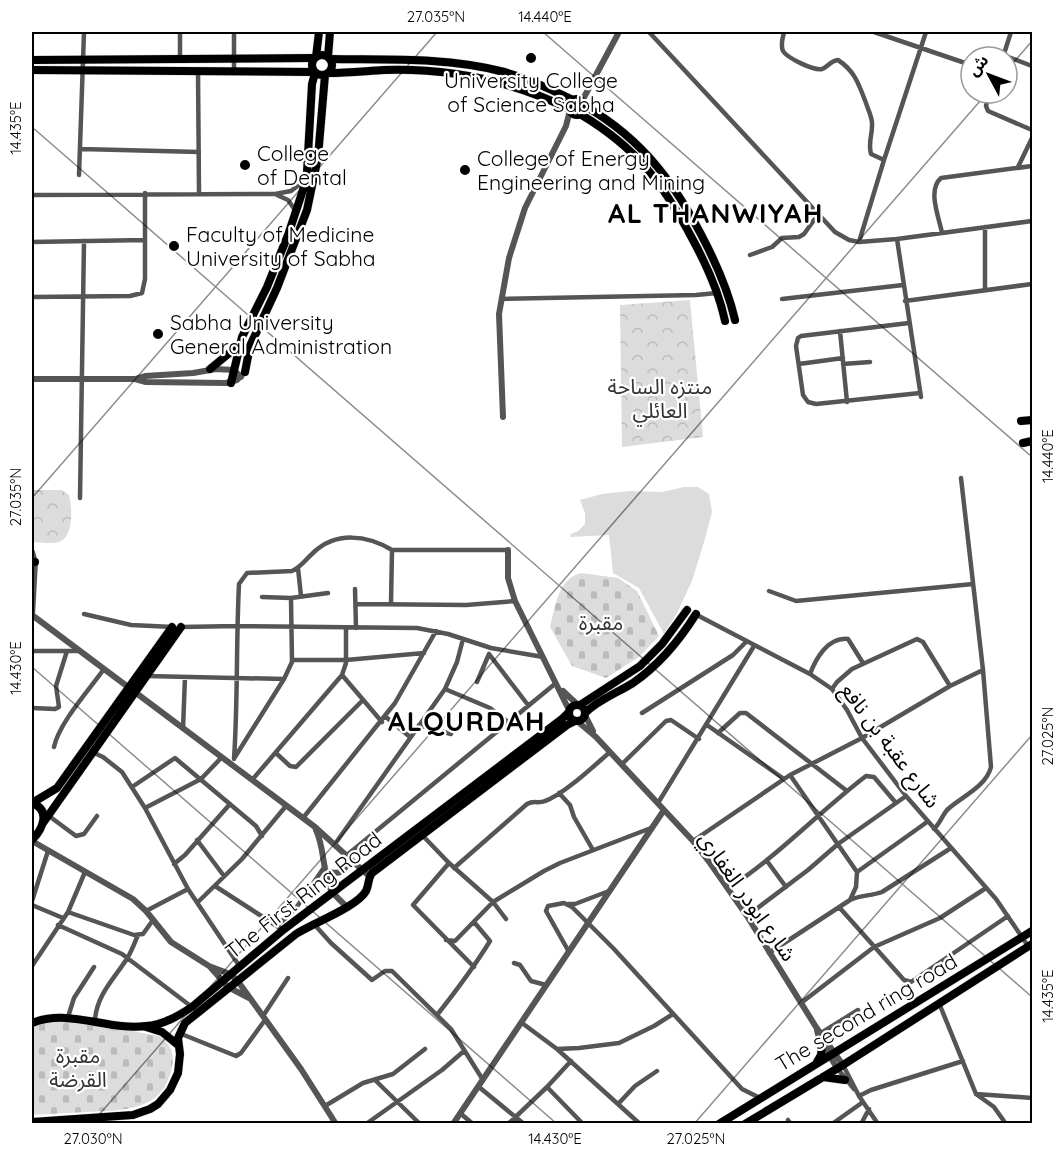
<svg xmlns="http://www.w3.org/2000/svg" width="1064" height="1155" font-family="Quicksand,'Noto Sans Arabic',sans-serif">
	<style>
		.cemetery { fill: url(#cemetery-stones) }
		.park { fill: url(#park-crowns) }
		.garden { fill: #dcdcdc }
		.lines { fill: none; stroke-linecap: round; stroke-linejoin: round }
		.primary-casing { stroke: #dbdbdb; stroke-width: 9 }
		.trunk-casing { stroke: #dbdbdb; stroke-width: 9 }
		.minor { stroke: #555; stroke-width: 4.5 }
		.tertiary { stroke: #555; stroke-width: 6 }
		.primary { stroke: #000; stroke-width: 8 }
		.trunk { stroke: #000; stroke-width: 8 }
		.ticks { fill: none; stroke: #000; stroke-width: 1.5; stroke-opacity: 0.45 }
		.poi-dot { fill: #000; stroke: #fff; stroke-width: 2 }
		.labels { text-anchor: middle; dominant-baseline: central; stroke-width: 4.5; stroke-linejoin: round; paint-order: stroke }
		.poi-label { font-size: 21px; fill: #000; stroke: #fff; text-anchor: start }
		.park-label { font-size: 21px; fill: #333; stroke: #fff }
		.street-label { font-size: 21px; fill: #000; stroke: #fff }
		.district-label { font-size: 27px; font-weight: bold; letter-spacing: 1.5px; fill: #000; stroke: #fff }
		.neatline { fill: none; stroke: #000; stroke-width: 2 }
		.ticks-label { font-size: 15px; text-anchor: middle; fill: #000 }
	</style>
	<defs>
		<pattern id="cemetery-stones" width="16" height="16" patternUnits="userSpaceOnUse" patternTransform="scale(1.5)"><rect width="16" height="16" fill="#dcdcdc"/><path d="M2 7V4a2 2 0 0 1 4 0v3zM10 15v-3a2 2 0 0 1 4 0v3z" fill="#bbb"/></pattern>
		<pattern id="park-crowns" width="20" height="18" patternUnits="userSpaceOnUse" patternTransform="scale(1.5)"><rect width="20" height="18" fill="#dcdcdc"/><path d="M2 6a3 3 0 1 1 6 0M12 15a3 3 0 1 1 6 0" fill="none" stroke="#bbb"/></pattern>
	</defs>
	<rect width="100%" height="100%" fill="#fff"/>
	<!-- cemetery -->
	<path class="cemetery" d="M581,573L618,578L637,591L659,636L639,657L606,678L572,666L550,627C555,608 558,578 581,573Z
		M65,1019L159,1036C170,1043 175,1054 172,1067C163,1112 124,1110 87,1112C69,1113 50,1114 32,1115V1024Z"/>
	<!-- park -->
	<path class="park" d="M690,300L703,437L622,447L620,305Z
		M32,490H62L69,495C72,506 74,535 61,541C53,545 40,542 32,542Z"/>
	<!-- garden -->
	<path class="garden" d="M684,487H698L709,494L712,512L704,542L692,581L677,613L664,634L639,588L613,573L609,535L570,537L571,534L578,531L585,524V513L580,500L602,494L629,491L662,492Z"/>
	<g class="lines">
		<!-- primary casing -->
		<g class="primary-casing">
			<path id="primary" d="M330,59C386,60 445,57 500,71C526,77 549,89 573,100
				M32,60L314,58
				M32,70L314,72
				M329,73C347,73 366,71 384,70C450,68 510,80 569,109
				M569 107a8 8 0 1 1 16 0a8 8 0 1 1-16 0Z
				M585,106C644,140 677,186 707,246C719,270 729,294 735,320
				M580,114C637,148 662,182 693,240C707,266 719,292 725,321
				M1021,421L1032,420
				M1023,443L1032,441
				M32,562H35
				M569 713a8 8 0 1 1 16 0a8 8 0 1 1-16 0Z
				M580,705L640,666L662,644L687,610
				M585,713C598,700 617,693 633,683C659,665 679,641 696,614
				M32,803L57,788L172,627
				M32,803C51,810 43,829 32,840
				M43,823L181,627
				M32,1023C70,1008 107,1031 146,1026C163,1025 178,1016 192,1007L283,930L562,719L569,712
				M146,1027L162,1032L178,1045
				M817,1062L821,1055L822,1044
				M823,1077L845,1080
				M32,1122L133,1115L150,1109L158,1104L170,1090L178,1073L180,1054L178,1038L185,1023L296,934C313,923 357,907 366,891C369,885 368,878 372,873L567,725L575,721
				M719,1124L1032,931
				M745,1124L843,1065L1032,944"/>
		</g>
		<!-- trunk casing -->
		<g class="trunk-casing">
			<path id="trunk" d="M312 65a10 10 0 1 1 20 0a10 10 0 1 1-20 0Z
				M316,57L319,32
				M328,57L330,32
				M210,369L238,346
				M245,372L250,346L277,288L307,210L318,157L325,75
				M231,383L242,337L267,287L288,235L303,190L307,172L312,84L315,73"/>
		</g>
		<!-- minor -->
		<path class="minor" d="M234,32V71
			M649,32L835,232L849,240L859,242L897,239L1032,221
			M784,32C783,38 780,44 783,51C787,58 814,71 822,69C828,67 830,61 838,60C855,71 859,85 866,103C868,110 873,118 872,126C872,136 868,143 871,154L884,160
			M874,32L971,65
			M1003,55L1032,66
			M1003,57L1011,32
			M180,61V32
			M198,71L199,193
			M989,93L986,106L988,111L1032,130
			M81,149L199,152
			M1018,167L1032,138
			M79,175L84,32
			M32,195L275,194L291,191L304,181
			M277,195L288,200L295,210
			M985,227V290
			M942,233C939,217 927,190 941,178L1032,166
			M897,239L921,397
			M32,242L145,240
			M859,242L884,160L926,32
			M750,255L772,247L782,238L799,237L804,234L819,213
			M32,297L130,296L142,293L145,279V193
			M501,299L696,295L717,293
			M782,299L903,285
			M905,301L1032,284
			M909,323L801,336L798,338L796,346L803,395L808,402L816,404L920,393
			M840,331L847,402
			M799,364L843,358
			M843,364L870,362
			M80,498L84,241
			M392,550H508
			M298,568L301,596
			M355,589L356,628
			M769,591L796,601L973,584
			M262,597L291,598L328,593
			M356,604L466,605L515,601
			M84,614L131,625L173,627
			M695,614L810,674L832,689L847,710L862,738L906,796L996,899L1028,946
			M181,627L237,626L417,628L448,634L491,648L543,657
			M32,651H80
			M489,654L528,705
			M292,660H346L424,653
			M810,674C816,658 828,637 848,639L863,663
			M342,675L382,722
			M147,676L284,679
			M477,682L489,654
			M445,689L490,708L508,722
			M832,689L837,682L852,669L917,639L923,642L950,686
			M32,708L55,709L59,707L56,686L67,651
			M642,713L733,655L746,642
			M386,717L410,737
			M419,725L451,734
			M707,725L784,779
			M183,729L185,677
			M718,733L740,713H746L847,791
			M54,747C59,723 89,690 104,669
			M92,752L103,757L122,772L145,808L188,889L240,967
			M277,754L290,766L296,767L363,700
			M235,757L284,679L292,662L291,598
			M234,759C238,700 236,642 239,584L247,573L292,571C301,567 306,559 313,553C336,531 367,535 392,550L391,603
			M622,764L666,721L671,720L699,739
			M790,775L857,872
			M252,780L342,675L346,663V628
			M132,787L175,758L256,826L262,836
			M559,793L570,805L574,817L593,850
			M658,803L754,646
			M145,808L201,779L222,757
			M49,816L76,836L84,834L97,816
			M303,818L395,703L436,631
			M934,829C940,823 942,816 947,810C961,797 986,787 991,767L983,670L961,478
			M423,836L449,863L493,902L506,919
			M197,840L224,876
			M693,841L790,775L862,738L950,686L983,670
			M335,844L445,689L457,662L463,639
			M347,855L556,683
			M767,861L786,887
			M449,863L413,905L474,967
			M174,864L185,855L230,804
			M454,868L527,804C534,800 538,804 545,801C563,795 595,765 610,752
			M215,886L283,930
			M729,888C778,856 819,812 866,776L874,777L896,803
			M850,900L856,887L857,872L927,822
			M32,901L48,851
			M198,902L242,859L286,806
			M568,904H575L609,891
			M32,905L63,918
			M839,907L904,980L911,982L1008,916
			M146,911L188,889
			M68,912L134,935L143,934L153,920
			M747,916L808,870L838,844L906,796
			M313,923L331,943L372,980L385,971H392L451,1029L483,1080
			M58,925L122,954L192,1007
			M277,926L296,908L325,866
			M446,940L455,941L493,902L544,871L560,863L651,828
			M569,952L546,911L548,906L564,903L572,907L614,949L742,1089L760,1098
			M769,953L850,900C860,895 871,896 882,892L951,848
			M514,963L520,965L531,981L546,985
			M32,966L68,912L85,872
			M801,1003L874,947L940,918L986,888
			M939,1003L976,1094L994,1107L1006,1124
			M437,1015C456,991 474,967 490,941L474,922
			M263,1016L288,978
			M68,1017L74,998L94,967
			M95,1021C96,995 115,978 128,957C132,950 135,942 138,935
			M522,1023L557,1049L579,1048L619,1043L654,1026L673,1014
			M179,1033L236,1056L241,1053L265,1020
			M821,1033L858,1010
			M557,1049L640,1124
			M843,1065L859,1096L878,1124
			M837,1068L854,1089
			M375,1080L420,1124
			M479,1087L524,1124
			M547,1087L583,1124
			M976,1094L1032,1098
			M859,1096L871,1090L963,1061
			M619,1103L635,1086L657,1071
			M325,1106L363,1083L393,1074L425,1049
			M460,1113L473,1124
			M788,1120L791,1124
			M366,1124L442,1070L464,1051
			M508,1124L547,1087L571,1061
			M832,1124L863,1102
			M861,1124L869,1109"/>
		<!-- tertiary -->
		<path class="tertiary" d="M582,101L619,32
			M32,379H135L146,382L226,383L237,380L245,372
			M135,379L145,376L193,373L216,369L234,370L241,377
			M503,417L499,314L509,258L525,208L566,126L570,110
			M508,550V578L515,601L569,710
			M32,552L35,562L32,616
			M32,615L315,827L369,876
			M563,691L578,705
			M585,715L593,731
			M577,721L596,737L693,841L710,863L747,916L816,1027L843,1065
			M316,830C325,849 322,871 331,890C335,896 342,902 347,907
			M32,841L133,899L146,911L171,942L209,966L230,974L237,980L301,1069L336,1124
			M326,871C340,876 346,871 350,857
			M211,968L228,987L249,998
			M817,1030L819,1038L837,1068
			M453,1124L664,810"/>
		<!-- primary -->
		<use href="#primary" class="primary"/>
		<!-- trunk -->
		<use href="#trunk" class="trunk"/>
	</g>
	<!-- ticks -->
	<path class="ticks" d="M543,32L1032,457M1007,70L1032,41M32,127L1032,997M32,498L437,32M32,667L557,1124M91,1124L987,93M694,1124L1032,735"/>
	<!-- markers -->
	<g class="poi-dot">
		<circle cx="531" cy="58" r="6"/>
		<circle cx="245" cy="165" r="6"/>
		<circle cx="465" cy="170" r="6"/>
		<circle cx="174" cy="246" r="6"/>
		<circle cx="158" cy="334" r="6"/>
	</g>
	<g class="labels">
		<!-- poi labels -->
		<g class="poi-label">
			<text x="531" y="80" text-anchor="middle">University College<tspan x="531" dy="24">of Science Sabha</tspan></text>
			<text x="257" y="153">College<tspan x="257" dy="24">of Dental</tspan></text>
			<text x="477" y="158">College of Energy<tspan x="477" dy="24">Engineering and Mining</tspan></text>
			<text x="186" y="234">Faculty of Medicine<tspan x="186" dy="24">University of Sabha</tspan></text>
			<text x="170" y="322">Sabha University<tspan x="170" dy="24">General Administration</tspan></text>
		</g>
		<!-- park labels -->
		<g class="park-label">
			<text x="660" y="386">منتزه الساحة<tspan x="660" dy="24">العائلي</tspan></text>
			<text x="601" y="622">مقبرة</text>
			<text x="78" y="1055">مقبرة<tspan x="78" dy="24">القرضة</tspan></text>
		</g>
		<!-- street labels -->
		<g class="street-label">
			<text transform="translate(891 745) rotate(53)">شارع عقبة بن نافع</text>
			<text transform="translate(303 895) rotate(-38)">The First Ring Road</text>
			<text transform="translate(748 896) rotate(55)">شارع ابودر الغفاري</text>
			<text transform="translate(866 1012) rotate(-31)">The second ring road</text>
		</g>
		<!-- district labels -->
		<g class="district-label">
			<text x="716" y="213">AL THANWIYAH</text>
			<text x="467" y="721">ALQURDAH</text>
		</g>
	</g>
	<!-- border -->
	<rect width="1064" height="1155" fill="none" stroke="#ffffff" stroke-width="66"/>
	<!-- north arrow -->
	<g transform="translate(989 75) rotate(311)"><circle r="28" fill="#ffffff" stroke="#999999" stroke-width="1.5"/>
	<path d="M0-4.5L10 22L0 15L-10 22Z" fill="#000000"/>
	<text y="-9" font-size="16" font-weight="bold" text-anchor="middle" fill="#000000">ش</text>
	</g>
	<rect x="33" y="33" width="998" height="1089" class="neatline"/>
	<g class="ticks-label">
		<text x="436" y="22">27.035°N</text>
		<text x="545" y="22">14.440°E</text>
		<text transform="translate(16 128) rotate(-90)" y="5">14.435°E</text>
		<text transform="translate(1048 456) rotate(-90)" y="5">14.440°E</text>
		<text transform="translate(16 497) rotate(-90)" y="5">27.035°N</text>
		<text transform="translate(16 668) rotate(-90)" y="5">14.430°E</text>
		<text transform="translate(1048 736) rotate(-90)" y="5">27.025°N</text>
		<text transform="translate(1048 996) rotate(-90)" y="5">14.435°E</text>
		<text x="93" y="1144">27.030°N</text>
		<text x="555" y="1144">14.430°E</text>
		<text x="696" y="1144">27.025°N</text>
	</g>
</svg>
